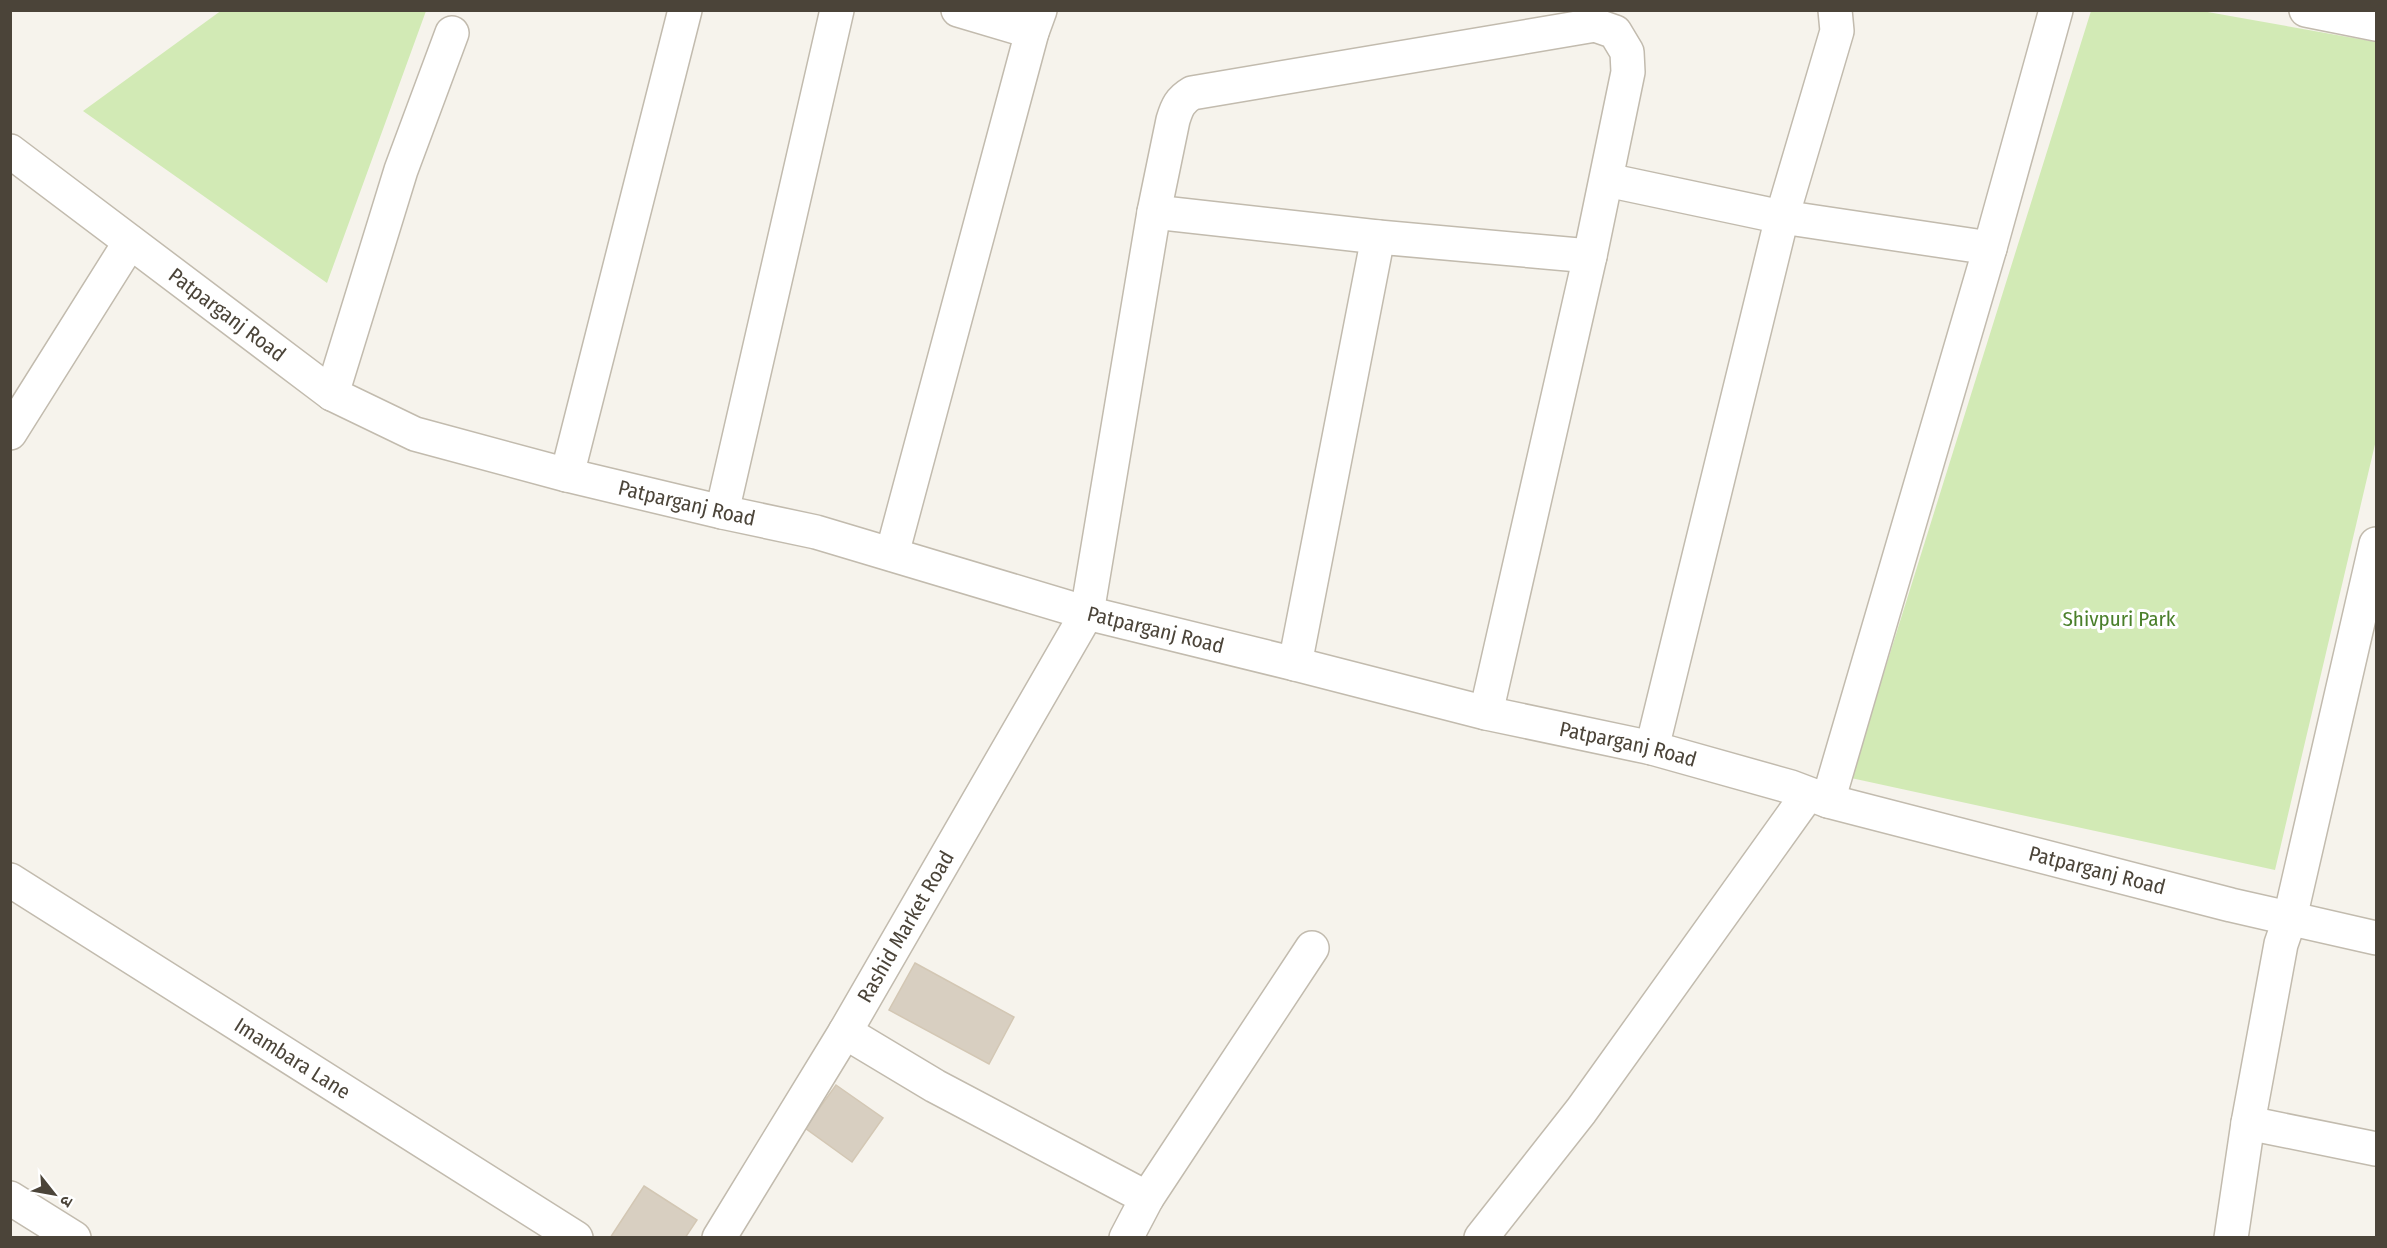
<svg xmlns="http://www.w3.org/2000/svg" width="2387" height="1248" font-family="'Fira Sans Condensed','Noto Sans Devanagari',sans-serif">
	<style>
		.green { fill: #d2eab5 }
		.building { fill: #d8cfc1; stroke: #d3c7b4; stroke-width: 1.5 }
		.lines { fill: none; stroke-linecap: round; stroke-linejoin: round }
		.minor-casing { stroke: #c2bbae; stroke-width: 36 }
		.minor { stroke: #fff; stroke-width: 33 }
		.labels { text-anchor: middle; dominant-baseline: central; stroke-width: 6; stroke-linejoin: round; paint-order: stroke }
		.street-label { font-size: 21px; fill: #4b4439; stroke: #fff }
		.park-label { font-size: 21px; fill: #4a7f2a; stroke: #fff }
	</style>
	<rect width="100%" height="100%" fill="#f6f3ec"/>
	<!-- green -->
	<path class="green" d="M222,10L426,11L327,283L83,111Z
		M2091,11H2202L2376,42V440L2275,870L1851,778Z"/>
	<!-- building -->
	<path class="building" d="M915,963L1014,1017L989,1064L889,1010Z
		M836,1085L883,1118L852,1162L805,1128Z
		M644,1186L697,1220L685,1238H610Z"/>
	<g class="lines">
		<!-- minor casing -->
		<g class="minor-casing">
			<g id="minor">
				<path d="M958,10L1032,32"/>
				<path d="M2306,10L2376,24"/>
				<path id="s1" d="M10,151L332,394L415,434L567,475L722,512L816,532L1087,613L1295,664L1486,713L1652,748L1791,787L1828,801L2231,905L2376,938"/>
				<path d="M1607,180L1782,217L1990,248"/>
				<path d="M1154,212L1378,237L1590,256"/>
				<path d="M332,394L401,170L452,33"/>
				<path d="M10,433L130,242"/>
				<path d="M567,475L685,10"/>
				<path d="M722,512L837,10"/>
				<path d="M892,554L1032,32L1040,10"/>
				<path d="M1295,664L1378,237"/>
				<path d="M1652,748L1782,217L1837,31L1835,10"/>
				<path d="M1828,801L1990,248L2056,10"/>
				<path id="s2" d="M10,880L576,1238"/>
				<path d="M845,1032L935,1086L1147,1198"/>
				<path d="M2248,1123L2376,1149"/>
				<path d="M10,1198L74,1238"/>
				<path id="s3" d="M719,1238L845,1032L1087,613L1154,212L1173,120C1177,107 1180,100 1192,93L1595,25L1615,32L1627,52L1628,72L1590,256L1486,713"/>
				<path d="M1126,1238L1147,1198L1312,948"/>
				<path d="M1481,1238L1581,1111L1808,794"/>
				<path d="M2231,1238L2248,1123L2281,944L2290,918L2376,544"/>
			</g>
		</g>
		<!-- minor -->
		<use href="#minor" class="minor"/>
	</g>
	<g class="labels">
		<!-- street labels -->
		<g class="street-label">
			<text stroke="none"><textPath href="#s1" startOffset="272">Patparganj Road</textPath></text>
			<text stroke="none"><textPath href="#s1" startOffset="776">Patparganj Road</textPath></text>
			<text stroke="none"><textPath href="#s1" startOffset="1262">Patparganj Road</textPath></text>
			<text stroke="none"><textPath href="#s1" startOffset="1748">Patparganj Road</textPath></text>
			<text stroke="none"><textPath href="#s1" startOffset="2234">Patparganj Road</textPath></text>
			<text stroke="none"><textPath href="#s3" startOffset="363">Rashid Market Road</textPath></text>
			<text stroke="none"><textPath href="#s2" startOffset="334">Imambara Lane</textPath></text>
		</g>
		<!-- park labels -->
		<g class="park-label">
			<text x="2119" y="619">Shivpuri Park</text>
		</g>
	</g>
	<!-- border -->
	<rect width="2387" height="1248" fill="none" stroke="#4b4439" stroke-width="24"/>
	<!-- north arrow -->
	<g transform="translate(54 1194) rotate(121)" stroke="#ffffff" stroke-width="4.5" paint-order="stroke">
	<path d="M0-4.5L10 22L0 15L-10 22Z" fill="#4b4439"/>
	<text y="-9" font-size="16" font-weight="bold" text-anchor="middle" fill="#4b4439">उ</text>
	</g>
</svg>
